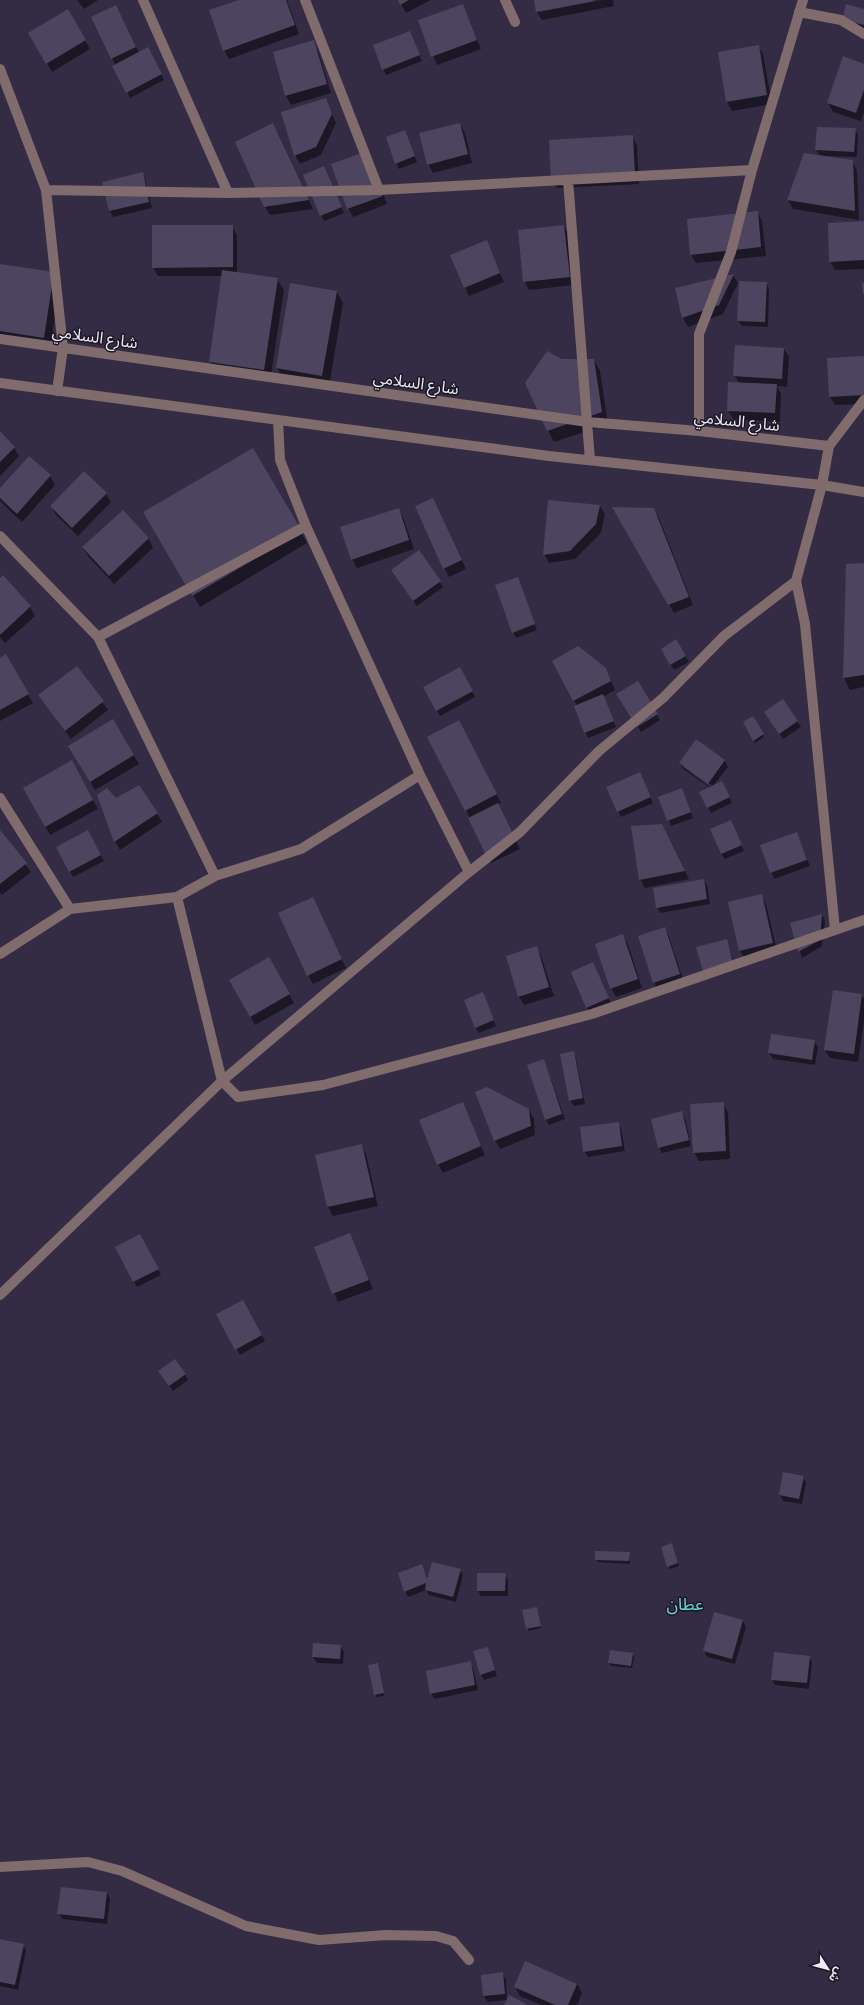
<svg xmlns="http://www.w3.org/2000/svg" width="864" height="2005" font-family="'Zilla Slab','Noto Sans Arabic',serif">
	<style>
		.shadow { fill: #0007; fill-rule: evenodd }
		.building { fill: #4d455f }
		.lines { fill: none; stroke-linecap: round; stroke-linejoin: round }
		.street { stroke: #816c6d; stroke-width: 10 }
		.labels { text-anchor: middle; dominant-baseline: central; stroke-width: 3; stroke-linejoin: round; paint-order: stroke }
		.street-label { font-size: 16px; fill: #eee9f9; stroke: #1b1722 }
		.neighbourhood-label { font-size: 17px; fill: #6ad6db; stroke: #1b1722 }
	</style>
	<rect width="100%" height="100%" fill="#342c45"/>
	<!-- shadow -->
	<path class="shadow" d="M77,0H98L84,9Z
		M242,0H287L299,34L229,59L224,50Z
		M399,0H431L406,13Z
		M535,0H592L539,10V12L602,0H613L614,6L542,20L537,12Z
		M463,5L481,49L437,65L419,21Z
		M67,10L90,49L52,72L29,33Z
		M864,10V29L846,25Z
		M119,12L139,53L151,54L164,80L130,98L112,58Z
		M410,32L422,61L386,75L383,69Z
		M313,41L318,50L331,93L291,105L286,96L274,53Z
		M758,46L763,54L772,104L732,111L727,102L719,53Z
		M864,65V112L861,121L833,112L828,103Z
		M325,99L336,123L321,155L300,164L295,155Z
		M460,124L465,133L472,163L433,173L428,164Z
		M273,125L278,133L313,209L270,215L265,207Z
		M855,129L858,135L857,157L825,156V157L852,161L857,170L859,220L793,209L788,200L805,154L820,156L816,150Z
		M405,131L417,162L399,169L396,163Z
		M632,136L637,145L639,184L557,188L552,179Z
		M371,161L387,204L353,217L348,208Z
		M324,167L344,213L324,221L321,215Z
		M142,173L145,179L152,208L113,217L110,211L103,182Z
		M757,212L762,221L766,256L696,263L691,255Z
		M864,222V269L835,270L830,261Z
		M232,226L237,235V273L277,279L284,290L270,381L216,373L210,362L222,276H158L153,267Z
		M564,226L569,235L574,285L529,290L524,281Z
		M486,241L504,282L469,296L465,287Z
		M0,265L60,284L50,349L0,341Z
		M733,275L738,283L723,314L688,327L683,318L676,289Z
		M766,283L769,288L768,327L742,326L738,321Z
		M337,292L343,303L329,387L284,380L277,368Z
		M784,349L789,357L787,387L777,386L781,394L780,422L733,419L728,411L739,383L734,375Z
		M864,357V404L835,405L830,397Z
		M562,360H594L600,371L608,424L554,442L548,430Z
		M0,433L14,448L19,456L0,476Z
		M253,449L307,543L200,607L145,512Z
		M84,472L106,494L111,502L78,536L56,515L51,506Z
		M50,476L55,485L22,522L0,501V489Z
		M600,506L605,514L601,533L575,559L549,563L544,554Z
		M437,508L466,569L449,577L444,568Z
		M613,508L654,509L659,518L693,605L674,613Z
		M398,509L403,517L414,549L357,568L352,559Z
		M122,511L149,539L153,548L114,584L88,556L83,548Z
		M864,564V687L850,690L844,678L847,565Z
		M3,576L30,607L35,616L5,643L0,637V579Z
		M396,576L440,582L443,587L417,606Z
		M517,578L537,630L516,638L513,632Z
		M676,641L689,662L674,670L662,650Z
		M6,656L33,703L0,721V659Z
		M553,662L606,669L615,690L603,697L616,727L588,738L575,707L577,706Z
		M77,667L108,710L71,739L39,695Z
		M460,668L475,697L440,716L425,688Z
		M637,683L660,720L641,732L618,694Z
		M752,718L764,737L755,743L744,723Z
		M769,718L797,721L801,727L783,739Z
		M112,720L139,764L95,790L69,746Z
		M463,730L501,803L498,804L520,849L491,863L466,810Z
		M696,740L725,761L728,767L713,786L725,788L732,803L711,813L708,808L710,788L683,769L680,763ZM683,765L713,786L711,788L683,767Z
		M71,761L98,809L50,835L24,788Z
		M640,773L653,803L621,817L618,811Z
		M139,786L162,822L120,850L115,841L98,795L116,799Z
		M682,790L693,818L671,826L660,798Z
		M733,827L744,851L725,859L721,854Z
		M0,832L31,872L2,895L0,893Z
		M666,833L689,879L645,888L640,879Z
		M796,833L810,866L774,879L762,845Z
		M91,837L104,861L73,877L57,847Z
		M703,880L707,885L710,904L660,913L657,907Z
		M761,895L766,904L777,951L745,959L740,951Z
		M317,906L346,968L313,984L308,975Z
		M822,915L825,920L822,946L802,958L791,924Z
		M665,928L669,937L684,982L658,991L654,982Z
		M623,936L628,944L642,988L616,997L611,988Z
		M726,940L736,968L707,976Z
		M536,947L541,956L554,996L524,1005L519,997L507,956Z
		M269,958L294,1003L255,1025L230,980Z
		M596,969L611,1004L590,1013L587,1007Z
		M483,994L496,1026L479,1033L475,1027Z
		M861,995L864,999V1021L858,1062L830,1058L825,1050Z
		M814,1041L818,1047L815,1065L773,1059L769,1053Z
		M573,1052L576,1058L585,1104L574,1106L570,1100Z
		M544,1060L565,1119L549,1125L546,1119Z
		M462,1103L485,1155L443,1173L438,1164Z
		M723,1103L728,1112L730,1159L699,1161L694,1152Z
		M529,1110L534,1119L535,1135L500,1149L495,1140Z
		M681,1113L685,1118L691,1146L662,1153L659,1147Z
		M618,1123L621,1128L625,1151L588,1157L584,1151Z
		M361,1145L366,1154L378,1206L333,1216L328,1207L317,1156Z
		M350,1234L373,1289L338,1302L315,1248Z
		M143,1241L161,1275L137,1287L116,1248Z
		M243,1301L265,1341L240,1355L218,1315Z
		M185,1374L188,1380L173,1391L163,1377Z
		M784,1473L803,1477L806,1483L802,1504L783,1501L780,1495Z
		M673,1546L679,1566L670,1569L668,1566Z
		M629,1553L630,1564L597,1562L596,1559Z
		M421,1565L428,1580L460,1570L463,1575L456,1602L429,1595L426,1590L408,1597L405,1591Z
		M505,1574L508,1580V1596H481L478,1591Z
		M538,1611L541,1628L529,1631L527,1628Z
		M714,1613L743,1621L746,1627L735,1664L707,1657L704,1651Z
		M314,1645L340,1646L344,1652L343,1664L317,1663L313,1657Z
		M487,1648L497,1676L484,1680L481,1674Z
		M632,1654L634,1656L632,1668L611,1666L609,1663Z
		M809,1657L812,1662L809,1689L775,1685L772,1680Z
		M470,1662L473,1668L478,1690L435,1699L431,1694Z
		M378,1664L384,1696L376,1697L369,1666Z
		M107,1893L110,1899L107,1924L62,1919L59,1913Z
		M0,1940L23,1945L26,1950L18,1990L0,1986Z
		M502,1974L506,1979L507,2000L487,2002L484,1996L482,1976Z
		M577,1984L582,1993L577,2005H541L520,1996L515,1987Z"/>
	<!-- building -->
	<path class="building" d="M239,0H286L295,25L223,51L209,10Z
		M398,0H409L400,5Z
		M534,0H593L594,1L536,12Z
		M463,4L477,40L431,57L418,20Z
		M846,4L864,9V25L842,20Z
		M116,5L136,47L111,59L91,17Z
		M68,9L86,40L46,64L28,33Z
		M410,31L420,55L382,70L373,45Z
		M314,40L327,84L285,96L273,52Z
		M759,45L767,95L726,102L718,52Z
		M148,47L162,74L126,93L112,66Z
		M843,56L864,64V90L856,113L827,103Z
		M326,98L332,114L316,147L294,156L281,112Z
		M273,123L309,200L264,207L235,142Z
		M460,123L468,154L427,165L419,133Z
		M817,127L856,128L854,152L815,150Z
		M405,130L415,156L395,164L386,137Z
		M633,135L635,175L551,180L549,140Z
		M367,151L383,196L347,209L331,164Z
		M804,153L853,160L855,211L787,200Z
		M324,166L342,207L320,216L303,175Z
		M143,172L149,202L109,211L102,182Z
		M758,211L761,247L690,255L687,219Z
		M864,221V260L829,262L828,223Z
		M152,225H233V267L152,268Z
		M564,225L570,277L523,282L518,230Z
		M487,240L500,273L464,288L450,255Z
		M0,264L54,272L44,338L0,331Z
		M222,270L278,278L264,370L209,362Z
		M734,274L719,305L682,318L675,288Z
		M739,281L767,282L765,322L737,321Z
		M290,283L337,291L322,376L276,368Z
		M862,283H864V294H863Z
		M735,345L784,348L782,379L733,376Z
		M547,351L562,359H594L602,412L547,431L525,383Z
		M864,356V395L829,397L827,358Z
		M728,382L777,384L775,413L727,411Z
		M0,431L15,447L0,462Z
		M253,448L302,531L192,596L143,512Z
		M29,456L51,475L17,514L0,498V488Z
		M84,471L107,493L72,528L50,506Z
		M433,498L462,560L443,569L415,506Z
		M548,500L600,505L596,524L570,551L543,555Z
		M612,507L654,508L689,597L668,605Z
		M399,508L409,540L351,560L340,527Z
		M123,510L149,538L109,576L82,547Z
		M419,550L441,581L413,601L391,570Z
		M864,563V675L843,678L846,564Z
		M3,575L31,606L0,635V578Z
		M518,577L535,624L512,633L495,585Z
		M676,639L686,656L670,665L661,649Z
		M578,646L606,668L611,681L573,701L552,661Z
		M6,654L29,694L0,710V658Z
		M77,666L104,701L65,731L38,695Z
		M460,667L473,691L436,711L423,687Z
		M638,681L658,714L637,727L616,694Z
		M603,694L614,721L584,733L574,706Z
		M783,699L798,721L779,734L764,712Z
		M753,716L764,734L753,741L743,722Z
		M113,719L134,755L90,782L68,746Z
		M459,720L497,794L465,811L427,737Z
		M696,739L725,760L708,784L679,763Z
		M72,760L93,800L45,827L23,788Z
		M640,772L651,797L617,812L606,787Z
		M722,781L730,797L707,808L699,792Z
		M139,785L158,813L114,842L97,795L107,788L116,798Z
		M682,788L691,812L667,821L658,797Z
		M498,803L516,840L486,855L468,818Z
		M731,820L742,845L721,854L710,829Z
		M662,824L685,871L639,880L631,826Z
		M0,830L27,863L0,884Z
		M88,830L101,855L69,872L56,847Z
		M797,832L807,860L770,873L760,845Z
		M704,879L707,899L656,908L653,888Z
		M762,894L773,943L739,951L728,902Z
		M313,897L342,959L307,976L278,913Z
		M822,914L820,940L798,952L790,923Z
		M665,927L680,974L653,983L638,936Z
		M623,934L638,979L610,989L595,944Z
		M727,939L733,963L703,971L696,947Z
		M537,946L549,987L518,997L506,956Z
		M269,957L290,994L250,1017L229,980Z
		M593,962L609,998L586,1008L571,972Z
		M833,990L862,994L854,1054L824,1050Z
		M483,992L494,1020L475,1028L464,1000Z
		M771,1034L815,1040L812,1060L768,1053Z
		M574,1051L583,1098L569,1101L560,1054Z
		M544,1059L562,1114L545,1120L527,1065Z
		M487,1087L529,1109L531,1126L494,1141L475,1092Z
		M463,1102L481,1146L437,1165L419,1120Z
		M724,1102L726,1151L693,1153L690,1104Z
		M682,1111L689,1140L658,1148L651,1119Z
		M619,1122L622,1146L583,1152L580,1127Z
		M362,1144L374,1197L327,1207L315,1155Z
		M350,1233L369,1280L332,1294L314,1247Z
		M140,1234L159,1269L133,1282L115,1247Z
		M243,1300L262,1335L235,1350L216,1314Z
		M175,1359L186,1374L169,1386L158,1371Z
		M783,1472L804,1476L799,1499L779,1495Z
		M672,1543L678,1563L667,1567L661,1547Z
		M595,1551L630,1552L629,1561L595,1560Z
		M432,1562L461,1569L453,1597L425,1590L426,1583L404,1592L398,1573L422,1564L427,1579Z
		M477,1573H506L505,1591H477Z
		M537,1607L541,1626L526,1629L522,1610Z
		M714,1612L743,1620L732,1659L703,1651Z
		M313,1643L341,1645L340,1659L312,1657Z
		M488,1647L495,1670L480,1675L473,1651Z
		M610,1650L633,1653L631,1666L608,1663Z
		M774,1652L810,1656L807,1683L771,1680Z
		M471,1661L475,1685L430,1694L426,1671Z
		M378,1663L384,1693L374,1695L368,1665Z
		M61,1887L107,1892L104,1919L57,1914Z
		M0,1939L24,1944L15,1985L0,1982Z
		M525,1961L577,1984L568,2005H555L514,1987Z
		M503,1972L505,1994L483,1996L481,1975Z
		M509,1995L528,2005H504Z"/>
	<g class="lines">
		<!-- street -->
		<path class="street" d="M143,0L228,193
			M305,0L379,190
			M505,0L515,22
			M799,12L841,20L864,34
			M0,69L46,190L63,348L57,391
			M568,180L590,460
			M46,190L228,193L379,190L752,170
			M0,339L588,422L699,431L829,446
			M0,383L549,456L822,485L864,492
			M278,420L280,460L306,526L420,775L469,872
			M699,431V334L731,252L752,170L803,0
			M0,536L98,637L215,876
			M796,581L805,624L835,930
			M98,637L306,526
			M0,798L70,909
			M177,897L222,1081L238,1097L323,1085L592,1014L864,920
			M0,954L70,909L177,897L215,876L301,849L420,775
			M0,1295L222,1081L469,872L520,832L599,751L663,698L724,636L796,581L822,485L829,446L864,400
			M0,1867L88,1862L122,1871L246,1926L319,1940L386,1935L436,1936L453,1941L469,1960"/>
	</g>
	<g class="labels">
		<!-- street labels -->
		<g class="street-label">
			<text transform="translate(95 337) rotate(8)">شارع السلامي</text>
			<text transform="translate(416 383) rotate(8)">شارع السلامي</text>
			<text transform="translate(737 421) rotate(6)">شارع السلامي</text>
		</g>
		<!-- neighbourhood labels -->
		<g class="neighbourhood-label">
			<text x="685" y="1604">عطان</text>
		</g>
	</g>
	<!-- north arrow -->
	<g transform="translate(828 1969) rotate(126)" stroke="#1b1722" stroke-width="3" paint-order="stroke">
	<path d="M0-3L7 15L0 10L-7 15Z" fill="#eee9f9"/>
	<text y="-6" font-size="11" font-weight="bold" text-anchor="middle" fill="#eee9f9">ش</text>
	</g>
</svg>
